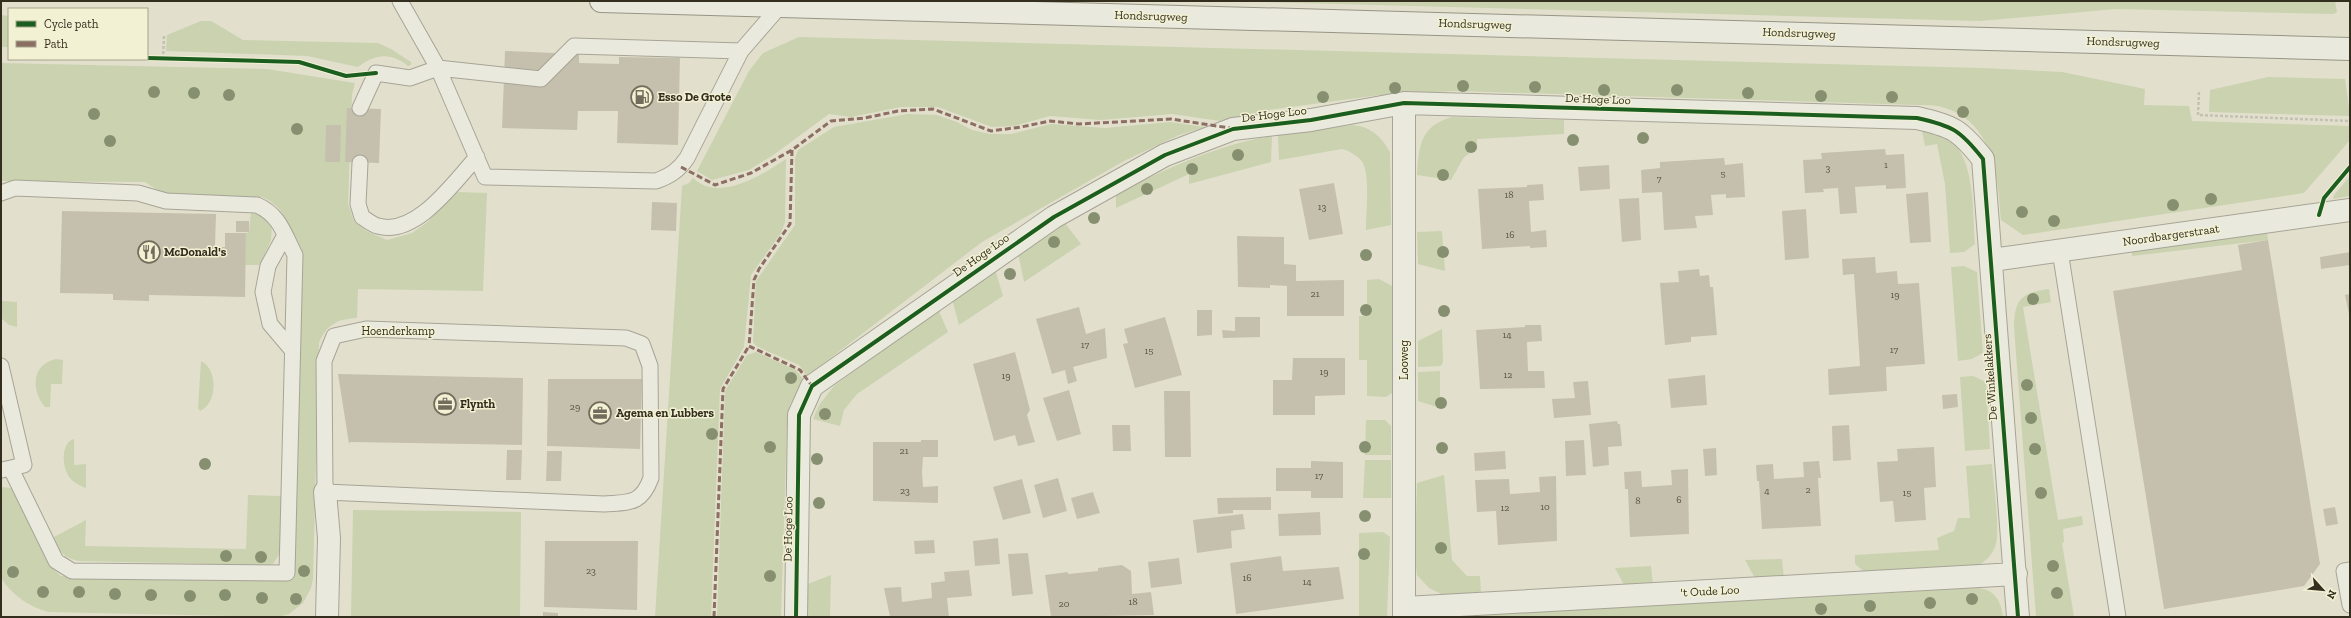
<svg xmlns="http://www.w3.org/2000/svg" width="2351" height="618" font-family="'Zilla Slab',serif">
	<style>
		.green { fill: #cad2b0 }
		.building { fill: #c5c0ad }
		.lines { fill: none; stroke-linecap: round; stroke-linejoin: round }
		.service-casing { stroke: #a7a496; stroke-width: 17 }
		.minor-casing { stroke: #a7a496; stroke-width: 24 }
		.secondary-casing { stroke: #969485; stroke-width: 24 }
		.path { stroke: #c2c1b4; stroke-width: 2.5; stroke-dasharray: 3 2; stroke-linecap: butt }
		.service { stroke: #eae9dd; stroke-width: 15 }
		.minor { stroke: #eae9dd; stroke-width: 22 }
		.secondary { stroke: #eae9dd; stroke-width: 22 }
		.quiet { stroke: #8d6e63; stroke-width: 3; stroke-dasharray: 6 3; stroke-linecap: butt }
		.cycleway-casing { stroke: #f2f1d3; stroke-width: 6 }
		.cycleway { stroke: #1b5e20; stroke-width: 4 }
		.tree { fill: #869071 }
		.labels { text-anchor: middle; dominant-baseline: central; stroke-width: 3; stroke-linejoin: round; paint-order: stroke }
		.number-label { font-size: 10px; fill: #585242 }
		.street-label { font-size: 12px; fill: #342e1f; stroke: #f2f1d3 }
		.poi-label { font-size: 12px; font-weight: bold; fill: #342e1f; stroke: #f2f1d3; text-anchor: start }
	</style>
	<rect width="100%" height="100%" fill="#e2e0cc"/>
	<!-- green -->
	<path class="green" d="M1224,1H2335L2337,12L2334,14L2116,9L1980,21Z
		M1,15L9,16V47H1Z
		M201,21H211L243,40L378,43L391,49L411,62V65L408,66C390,52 376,54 358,67L307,56L166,51L167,35Z
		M799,37L1982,68L2062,72L2145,89L2144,105L2189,106L2192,121L2350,126V140L2304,193L2023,235L2001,220C1998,175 1993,121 1942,107C1934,105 1925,105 1917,105L1455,91L1380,95L1268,110L1220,121L1172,114L1101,120L1050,116L1014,126L992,127L938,107H901L851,117L829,114L772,156L749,170L712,180L697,171L749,71L763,53Z
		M1,63L267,69L355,83L352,95L348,204L354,221L367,231L387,240L412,233L429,221L443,201L458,192L487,193L483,291L358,289L357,318C337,319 326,325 319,343L313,579L311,588L303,603L289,614L278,617L48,612C28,606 13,596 1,578V487L12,488L53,569L61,576L284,580L296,248C288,225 286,207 262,197L165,195L145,182L1,181Z
		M2268,77L2345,79L2350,116L2209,112L2210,90Z
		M908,114L937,115L957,122L972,130L990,134H1011L1051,124L1105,128L1170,122L1205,127L1179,135L1124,161L982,242L807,376L799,365L756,346L753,342L756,281L795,225V159L798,150L834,127Z
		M1452,117L1564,120V134L1477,139V148L1464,157L1451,180L1417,175C1419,146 1420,126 1452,117Z
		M1353,125C1371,127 1381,136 1390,152L1391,225L1366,230C1366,212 1370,178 1363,163C1360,157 1348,150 1342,149L1279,160L1278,135Z
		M1922,131C1978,130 1972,206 1975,244L1964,252L1950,253L1945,184L1937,144L1925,146Z
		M1272,136L1271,162L1189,184V174L1116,208V194C1166,169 1216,145 1272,136Z
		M786,159L785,222L781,233L751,275L744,347L720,389L711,617H655L682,186L689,183L693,178C719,203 762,175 786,159Z
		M2350,176V196L2333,199L2334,195Z
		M251,213L264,215L272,225L271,240L260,265H245L246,233L249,232Z
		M1065,223L1081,244L1024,282L1018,253Z
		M1441,231L1442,232L1445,271L1418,264L1417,232Z
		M2267,231L2268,240L2132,256V252Z
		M1,257L2,301L17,302V327L9,325L1,318Z
		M1964,266L1977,272L1983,353L1972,359L1958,361L1951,267Z
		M995,269L1003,296L959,325L952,299Z
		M1379,279L1392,286V393L1386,397L1367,396V360H1359V316H1367V280Z
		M2049,289L2051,302L2023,307L2058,520L2082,516L2083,525L2063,529L2064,542L2062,543L2074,617H2036L2014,327C2015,299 2020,293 2049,289Z
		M938,309L948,332L857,394L844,410L840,426L813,419L819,405L834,386Z
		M1442,329L1443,362L1441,366L1418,367V341Z
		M756,352L796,370L804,380L790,404L787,423L781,617H717L725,391L747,355Z
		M56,359L63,360L62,384H51L50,407H45C31,391 31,364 56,359Z
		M201,361C218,369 218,403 200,411L198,408Z
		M1440,371V408L1418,401V372Z
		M1973,376L1986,382L1990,449L1965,451L1960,377Z
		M1366,420H1385L1391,426V455H1365Z
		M74,439V465L86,464V488C81,486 74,483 70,478C62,469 60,443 74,439Z
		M1365,460H1391V498H1363Z
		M1992,464C1993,482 2001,532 1995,547C1991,557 1984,562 1976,567L1867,574L1855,564V555L1939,550L1937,538L1954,531L1958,518H1970L1966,466Z
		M1444,475L1452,560L1467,576H1480L1481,594L1445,596L1429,588L1417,575L1415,557L1417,483Z
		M248,495L281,496L280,553L273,564L260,565L79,561C64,558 59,552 54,537L86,520L85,546L246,549Z
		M353,510L521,512L520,617H351Z
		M1383,532L1390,537L1387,617H1359V533Z
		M1782,559L1784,579L1756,580L1745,560Z
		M1651,566L1653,585L1625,587L1615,568Z
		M831,575L830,617H807L808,584Z
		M1977,588C1995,589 2001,601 2003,617H1437Z"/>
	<!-- building -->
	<path class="building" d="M505,51L579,54V63L619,64V57L680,58L678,145L617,143L618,111H578L577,130L502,128Z
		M347,108L381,109L379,163L345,162Z
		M326,125H341L340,162H325Z
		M1885,149L1886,155L1904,154L1906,188L1886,189V185L1855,187L1857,213L1840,214L1838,188L1823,189L1824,192L1805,193L1803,160L1822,159L1821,153Z
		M1724,158L1725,165L1743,163L1745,197L1726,198V194L1711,195L1713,215L1695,216L1697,228L1664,230L1662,192L1642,193L1641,170L1660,168V162Z
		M1609,165L1610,189L1580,191L1578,167Z
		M1334,183L1343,234L1309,240L1299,189Z
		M1543,184L1544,200L1529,201L1531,232L1546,230L1547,247L1530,248V246L1482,249L1478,189L1527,187V185Z
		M1928,192L1931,242L1910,243L1906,194Z
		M1639,198L1641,240L1622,242L1619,199Z
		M652,202L677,203L676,231L651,230Z
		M1806,209L1809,258L1785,260L1782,211Z
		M62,211L216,214L215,247H225V233H246L245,297L149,295V301L113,300V294L60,293Z
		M236,221H249V232H236Z
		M1237,236L1284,237V264L1296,265V281L1344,280V316H1287V286L1270,285V288L1238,287Z
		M2268,240L2320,564L2304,586L2164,609L2113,291L2242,270L2238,245Z
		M2350,252V265L2321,269L2320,257Z
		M1875,257L1876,273L1897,271L1898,284L1919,283L1925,364L1886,367L1887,391L1829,395L1828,369L1860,366L1854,274L1843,275L1842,259Z
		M1699,269L1700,276L1709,275L1710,287H1713L1717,335L1691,337V342L1665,345L1660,283L1679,282L1678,271Z
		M2350,294V314H2349L2345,295Z
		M1079,307L1086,334L1105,328L1107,358L1073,367L1077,381L1068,384L1065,370L1052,374L1036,319Z
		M1197,310H1212V335L1197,336Z
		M1165,317L1182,375L1135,388L1123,344L1128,343L1124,329Z
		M1235,317H1260V337L1223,338L1222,330L1235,331Z
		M1525,325H1541L1542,341L1527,342L1528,371H1544L1545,388L1480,389L1476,330L1525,327Z
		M1015,352L1030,410L1027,415L1035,442L1018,446L1015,435L994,441L973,364Z
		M1293,358H1345V395L1315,396V415H1273V380H1292Z
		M338,374L523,378L522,445L350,442L349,444Z
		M1705,375L1707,405L1671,408L1668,379Z
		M548,379H642L640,449L547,446Z
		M1588,381L1591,415L1554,418L1552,399L1575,398L1573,382Z
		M1069,390L1081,434L1057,441L1043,398Z
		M1164,391H1190L1191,457H1165Z
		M1957,394L1958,407L1943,409L1942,395Z
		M1617,421L1618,424H1620L1622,446L1608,447L1609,465L1593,467L1589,424Z
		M1112,425H1130L1131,451H1113Z
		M1849,425L1851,460L1833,461L1832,426Z
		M921,440H938V457H923L922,472L923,487L938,486V503L873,501V442H921Z
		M1584,440L1586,475L1566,476L1565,441Z
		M1934,447L1936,487L1924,488L1926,520L1895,522L1893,501L1880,502L1877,462L1898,461L1897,449Z
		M1716,448L1717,475L1705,476L1703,449Z
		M507,450H522L521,480H506Z
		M547,451H562L561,481H546Z
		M1505,451L1506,469L1475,471L1474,453Z
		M1311,461L1343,462V498H1311V491H1276V468H1311Z
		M1819,461L1821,478H1818L1821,526L1762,529L1759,481H1757L1756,465L1773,464L1774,479L1804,477L1803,462Z
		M1688,469L1689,534L1630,537L1628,489H1625L1624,472L1641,471L1642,487L1672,485L1671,470Z
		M1556,476L1557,541L1498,545L1496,511L1477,512L1475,480L1509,479L1510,494L1540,492L1539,477Z
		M1058,478L1067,511L1043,518L1034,485Z
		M1022,479L1031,513L1003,520L993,487Z
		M1093,492L1100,513L1077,519L1071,498Z
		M1271,497V510H1233V513L1218,514L1217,498Z
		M2335,507L2338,524L2326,526L2323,509Z
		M1320,512L1321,535L1279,536L1278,514Z
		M1243,514L1245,529L1231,531L1232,548L1197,553L1193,520Z
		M998,538L1000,564L975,566L973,541Z
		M934,540L935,553L915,554L914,541Z
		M545,541H638L637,610L544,607Z
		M1028,553L1033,594L1012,596L1008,554Z
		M1281,556L1283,571L1339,567L1344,599L1236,614L1230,563Z
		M1179,558L1182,584L1151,588L1148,562Z
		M1122,565L1131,571L1132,594L1151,592L1154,615L1051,617L1045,575L1068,572V574L1098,571V568Z
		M969,570L972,596L947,598L949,617H890L884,588L901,587L902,602L932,598L931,583L945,581L944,572Z
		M543,612L558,613V617H543Z"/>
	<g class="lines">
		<!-- service casing -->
		<g class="service-casing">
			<path id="service" d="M400,1L438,68L541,79L574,46L741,51L781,5
				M360,108L376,73L410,78L438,68L485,177L656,181C670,176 679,170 687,158L741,51
				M360,163L358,204L362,217C367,220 373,225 378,226C416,237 454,182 477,157
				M1,193L15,188L138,193L166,201L257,205C280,215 284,234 295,255L287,573L72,571L56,561L11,469
				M285,235L268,266L263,292L270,324L292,350
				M2060,251L2118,617
				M366,329L626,338L642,344L650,366L651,478C641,505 629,502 604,504L325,492L324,361L334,336Z
				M1,366L24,465L2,470
				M2350,570L2344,571L2350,605"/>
		</g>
		<!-- minor casing -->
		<g class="minor-casing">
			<path id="minor" d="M1404,103V617
				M1992,260L2350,210
				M325,492L329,538L327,617
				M1405,608L2016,574
				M796,617L799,415L812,386L1054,217L1165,155L1233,129L1311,120L1404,103L1917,118C1953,126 1960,130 1983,159L2018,617"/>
		</g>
		<!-- secondary casing -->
		<g class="secondary-casing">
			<path id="secondary" d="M601,1L2350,49"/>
		</g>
		<!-- path -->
		<path class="path" d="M163,59L164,36
			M2199,92L2198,115L2350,121"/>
		<!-- service -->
		<use href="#service" class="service"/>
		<!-- minor -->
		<use href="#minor" class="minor"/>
		<!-- secondary -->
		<use href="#secondary" class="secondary"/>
		<!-- quiet -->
		<path class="quiet" d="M792,150L790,224L759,269L754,280L749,346L800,370L812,386
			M681,167L715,185L751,173L792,150L831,121L865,118L898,111L933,109L991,131L1021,127L1050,121L1079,124L1171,119L1230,128
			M714,617L723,389L749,346"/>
		<!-- cycleway casing -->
		<g class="cycleway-casing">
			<path id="cycleway" d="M147,58L299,62L346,76L376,73
				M2319,215L2324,198L2350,167
				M796,617L799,415L812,386L1054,217L1165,155L1233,129L1311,120L1404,103L1917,118C1953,126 1960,130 1983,159L2018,617"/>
		</g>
		<!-- cycleway -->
		<use href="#cycleway" class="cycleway"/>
	</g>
	<!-- trees -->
	<g class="tree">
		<circle cx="1463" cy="86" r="6"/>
		<circle cx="1535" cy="87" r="6"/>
		<circle cx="1395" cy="88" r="6"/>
		<circle cx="1604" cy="90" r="6"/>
		<circle cx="1677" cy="90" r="6"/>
		<circle cx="154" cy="92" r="6"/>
		<circle cx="194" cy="93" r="6"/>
		<circle cx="1748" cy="93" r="6"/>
		<circle cx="229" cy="95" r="6"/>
		<circle cx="1821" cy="96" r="6"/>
		<circle cx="1323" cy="97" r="6"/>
		<circle cx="1892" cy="97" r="6"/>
		<circle cx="1963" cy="112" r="6"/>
		<circle cx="94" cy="114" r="6"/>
		<circle cx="297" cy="129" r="6"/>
		<circle cx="1643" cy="138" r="6"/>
		<circle cx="1573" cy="140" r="6"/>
		<circle cx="110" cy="141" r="6"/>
		<circle cx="1471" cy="147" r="6"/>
		<circle cx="1238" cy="155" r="6"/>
		<circle cx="1192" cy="169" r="6"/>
		<circle cx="1443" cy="175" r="6"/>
		<circle cx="1147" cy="189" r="6"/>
		<circle cx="2211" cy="199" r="6"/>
		<circle cx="2173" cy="205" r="6"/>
		<circle cx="2022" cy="212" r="6"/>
		<circle cx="1094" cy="218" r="6"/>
		<circle cx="2054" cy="221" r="6"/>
		<circle cx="1054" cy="242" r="6"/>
		<circle cx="1443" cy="252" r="6"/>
		<circle cx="1366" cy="255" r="6"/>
		<circle cx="1010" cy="274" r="6"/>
		<circle cx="2033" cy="299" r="6"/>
		<circle cx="1366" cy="310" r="6"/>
		<circle cx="1444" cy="311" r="6"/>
		<circle cx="791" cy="378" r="6"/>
		<circle cx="2027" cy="385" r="6"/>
		<circle cx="1441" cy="403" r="6"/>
		<circle cx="825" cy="414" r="6"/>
		<circle cx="2031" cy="418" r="6"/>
		<circle cx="712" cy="434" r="6"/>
		<circle cx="770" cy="447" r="6"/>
		<circle cx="1365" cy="447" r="6"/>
		<circle cx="1442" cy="448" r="6"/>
		<circle cx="2035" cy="449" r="6"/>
		<circle cx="817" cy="459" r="6"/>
		<circle cx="205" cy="464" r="6"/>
		<circle cx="2041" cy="493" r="6"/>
		<circle cx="819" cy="503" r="6"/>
		<circle cx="1365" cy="516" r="6"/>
		<circle cx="1441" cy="548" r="6"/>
		<circle cx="1364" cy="554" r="6"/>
		<circle cx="226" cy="556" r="6"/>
		<circle cx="261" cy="557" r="6"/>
		<circle cx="2053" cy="566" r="6"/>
		<circle cx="304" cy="571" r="6"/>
		<circle cx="13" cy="572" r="6"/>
		<circle cx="770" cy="576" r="6"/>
		<circle cx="43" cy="592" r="6"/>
		<circle cx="79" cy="592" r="6"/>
		<circle cx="2057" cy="593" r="6"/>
		<circle cx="115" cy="594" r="6"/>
		<circle cx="151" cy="595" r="6"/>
		<circle cx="225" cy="595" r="6"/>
		<circle cx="190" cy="596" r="6"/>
		<circle cx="262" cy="598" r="6"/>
		<circle cx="296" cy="599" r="6"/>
		<circle cx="1972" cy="599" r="6"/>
		<circle cx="1930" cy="603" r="6"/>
		<circle cx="1870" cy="606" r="6"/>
		<circle cx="1821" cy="609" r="6"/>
	</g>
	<!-- icons -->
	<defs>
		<g id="fuel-ring" transform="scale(1.15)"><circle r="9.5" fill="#f2f1d3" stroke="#716c5c" stroke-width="1.5"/><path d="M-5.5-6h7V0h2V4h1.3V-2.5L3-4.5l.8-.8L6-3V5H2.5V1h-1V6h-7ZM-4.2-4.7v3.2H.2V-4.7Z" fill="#716c5c"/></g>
		<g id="restaurant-ring" transform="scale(1.15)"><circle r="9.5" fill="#f2f1d3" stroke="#716c5c" stroke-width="1.5"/><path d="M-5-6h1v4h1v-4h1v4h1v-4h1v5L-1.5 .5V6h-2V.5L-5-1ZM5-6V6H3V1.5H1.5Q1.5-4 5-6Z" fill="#716c5c"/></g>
		<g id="office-ring" transform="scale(1.15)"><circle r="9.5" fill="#f2f1d3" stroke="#716c5c" stroke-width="1.5"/><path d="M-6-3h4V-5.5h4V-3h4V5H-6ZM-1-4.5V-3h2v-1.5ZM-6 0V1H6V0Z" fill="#716c5c"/></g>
	</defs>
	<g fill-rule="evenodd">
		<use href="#fuel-ring" x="642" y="97"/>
		<use href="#restaurant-ring" x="149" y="252"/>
		<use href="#office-ring" x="445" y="404"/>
		<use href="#office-ring" x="600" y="413"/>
	</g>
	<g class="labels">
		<!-- number labels -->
		<g class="number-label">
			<text x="1886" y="165">1</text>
			<text x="1828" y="168">3</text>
			<text x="1723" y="174">5</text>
			<text x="1659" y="179">7</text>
			<text x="1509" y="195">18</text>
			<text x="1322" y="207">13</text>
			<text x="1510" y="235">16</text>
			<text x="1315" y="294">21</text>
			<text x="1895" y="295">19</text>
			<text x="1507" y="335">14</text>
			<text x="1085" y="345">17</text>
			<text x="1894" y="350">17</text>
			<text x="1149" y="351">15</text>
			<text x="1324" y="372">19</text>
			<text x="1508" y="375">12</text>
			<text x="1006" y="376">19</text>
			<text x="575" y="407">29</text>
			<text x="904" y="451">21</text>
			<text x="1319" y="476">17</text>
			<text x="1808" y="490">2</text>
			<text x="905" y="491">23</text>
			<text x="1767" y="491">4</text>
			<text x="1907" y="493">15</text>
			<text x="1679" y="500">6</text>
			<text x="1638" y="501">8</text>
			<text x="1545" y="507">10</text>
			<text x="1505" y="508">12</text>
			<text x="591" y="571">23</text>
			<text x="1247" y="578">16</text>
			<text x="1307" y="582">14</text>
			<text x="1133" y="602">18</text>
			<text x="1064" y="604">20</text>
		</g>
		<!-- street labels -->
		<g class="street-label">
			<text transform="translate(1151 16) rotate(2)">Hondsrugweg</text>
			<text transform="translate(1475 24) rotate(2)">Hondsrugweg</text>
			<text transform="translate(1799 33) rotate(2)">Hondsrugweg</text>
			<text transform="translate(2123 42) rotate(2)">Hondsrugweg</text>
			<text transform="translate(1598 99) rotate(2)">De Hoge Loo</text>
			<text transform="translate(1274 114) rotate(-7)">De Hoge Loo</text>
			<text transform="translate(2171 235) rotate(-8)">Noordbargerstraat</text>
			<text transform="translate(981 255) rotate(-35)">De Hoge Loo</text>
			<text x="398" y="331">Hoenderkamp</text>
			<text transform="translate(1404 360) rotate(-90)">Looweg</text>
			<text transform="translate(1990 377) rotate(-94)">De Winkelakkers</text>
			<text transform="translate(788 529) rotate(-89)">De Hoge Loo</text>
			<text transform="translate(1710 591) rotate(-3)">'t Oude Loo</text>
		</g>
		<!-- poi labels -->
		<g class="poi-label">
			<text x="658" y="97">Esso De Grote</text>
			<text x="164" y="252">McDonald's</text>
			<text x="460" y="404">Flynth</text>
			<text x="616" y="413">Agema en Lubbers</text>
		</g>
	</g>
	<!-- border -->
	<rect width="2351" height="618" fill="none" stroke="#342e1f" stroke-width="4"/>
	<!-- legend -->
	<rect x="8" y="8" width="140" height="52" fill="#f2f1d3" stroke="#a6a38b"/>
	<rect x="16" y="21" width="20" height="6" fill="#1b5e20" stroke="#a6a38b"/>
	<text x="44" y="28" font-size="12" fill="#342e1f">Cycle path</text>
	<rect x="16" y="41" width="20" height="6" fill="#8d6e63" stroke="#a6a38b"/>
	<text x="44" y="48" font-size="12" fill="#342e1f">Path</text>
	<!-- north arrow -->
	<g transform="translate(2323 590) rotate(117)" stroke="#f2f1d3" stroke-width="3" paint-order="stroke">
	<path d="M0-3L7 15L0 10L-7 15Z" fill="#342e1f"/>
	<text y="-6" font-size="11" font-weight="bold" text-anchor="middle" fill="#342e1f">N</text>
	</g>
</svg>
